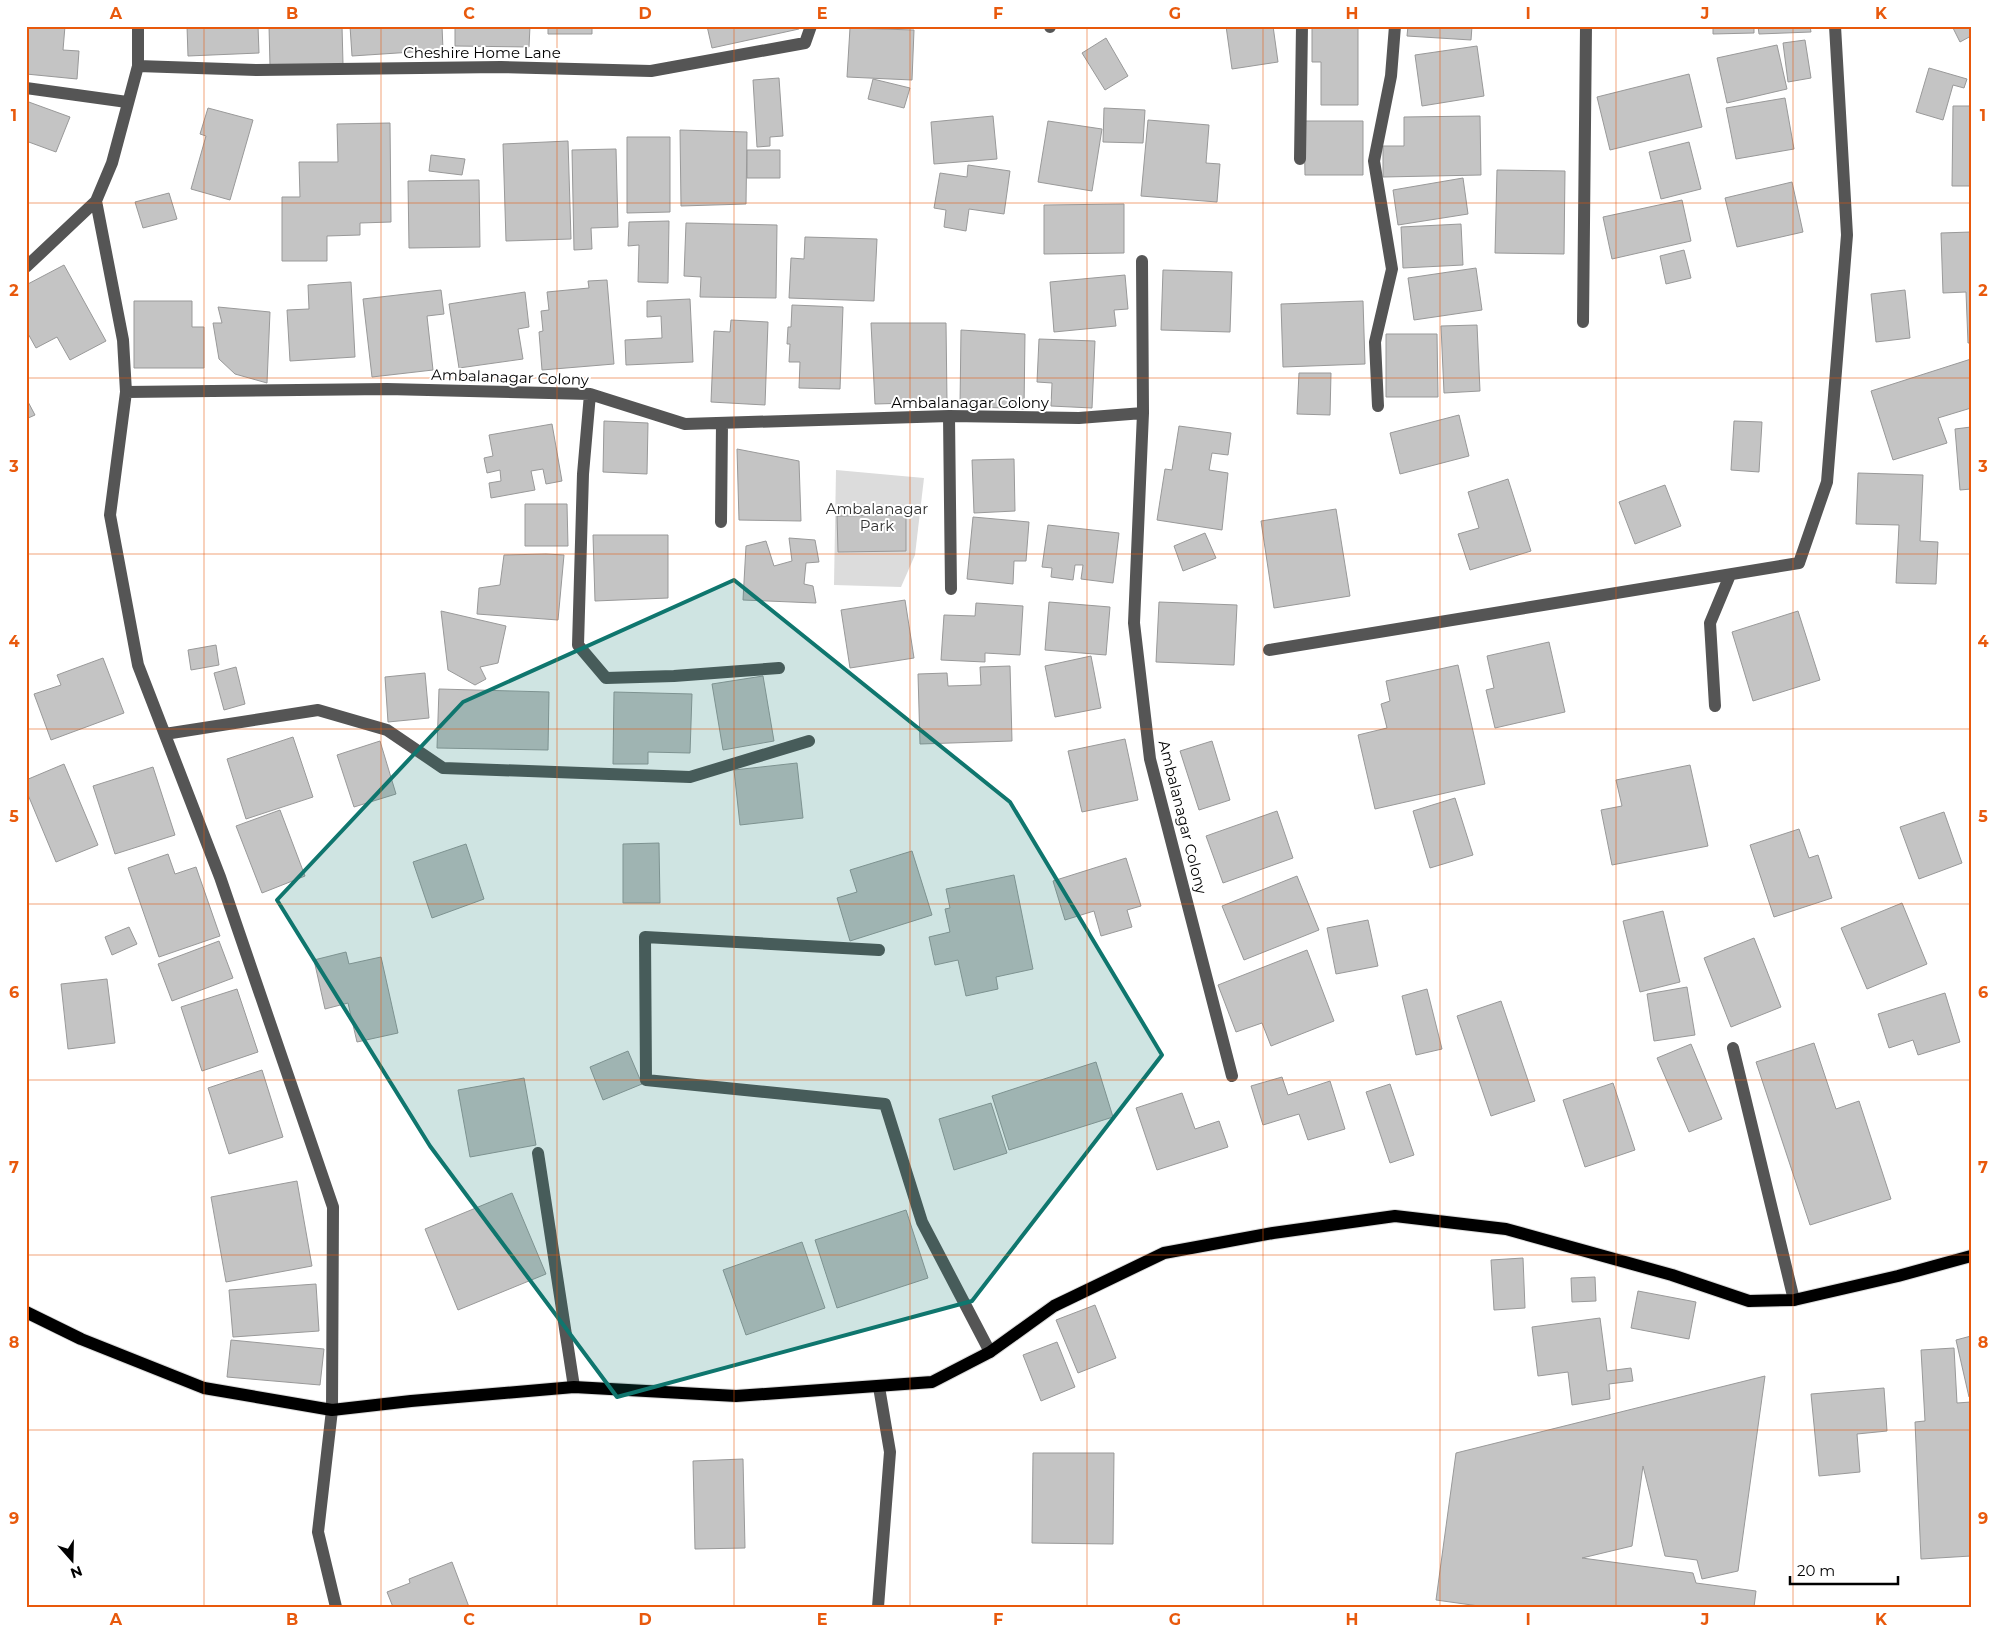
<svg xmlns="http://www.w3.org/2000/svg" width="1997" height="1633" font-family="Montserrat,sans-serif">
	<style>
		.green { fill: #dcdcdc }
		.building { fill: #c4c4c4; stroke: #999 }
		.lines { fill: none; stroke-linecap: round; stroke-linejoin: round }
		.major-casing { stroke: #dbdbdb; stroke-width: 14 }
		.minor { stroke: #555; stroke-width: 12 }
		.major { stroke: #000; stroke-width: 12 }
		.marked { fill: #0f766e; fill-opacity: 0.2; stroke: #0f766e; stroke-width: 4; stroke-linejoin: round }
		.grid { fill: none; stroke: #e8590c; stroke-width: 1; stroke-opacity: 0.55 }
		.labels { text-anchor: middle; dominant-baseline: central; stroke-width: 4; stroke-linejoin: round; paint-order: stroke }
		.street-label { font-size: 15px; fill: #000; stroke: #fff }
		.park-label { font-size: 15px; fill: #333; stroke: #fff }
		.neatline { fill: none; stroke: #e8590c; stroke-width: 2 }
		.grid-label { font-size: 16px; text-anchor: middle; font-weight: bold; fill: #e8590c }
	</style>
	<rect width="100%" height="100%" fill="#fff"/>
	<!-- green -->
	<path class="green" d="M836,470L924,478L915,555L901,587L834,585Z"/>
	<!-- building -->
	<path class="building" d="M26,26H65L63,50L79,51L77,79L26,74Z
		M187,26H258L259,53L188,56Z
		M269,26H342L343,64L270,66Z
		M350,26H442L443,50L352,56Z
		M455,26H530L529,47L455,46Z
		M548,26H592V34H548Z
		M707,26H799V29L712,48Z
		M1226,26H1273L1278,62L1232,69Z
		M1358,26V105H1321V62H1312V27Z
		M1408,26H1472L1471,40L1407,36Z
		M1713,26H1754V33L1713,34Z
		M1758,26H1810L1811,32L1759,34Z
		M1952,26H1971V36L1960,42Z
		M850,28L914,30L912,80L847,77Z
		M1106,38L1128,76L1105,90L1082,53Z
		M1805,40L1811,78L1788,82L1783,43Z
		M1777,45L1787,89L1727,103L1717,58Z
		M1477,46L1484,96L1422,106L1415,55Z
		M1929,68L1967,79L1964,88L1953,85L1943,120L1916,112Z
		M1689,74L1702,127L1610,150L1597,97Z
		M779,78L783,136L770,137V146L757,147L753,80Z
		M873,79L910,88L904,108L868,99Z
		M1785,98L1794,149L1736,159L1726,108Z
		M26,101L70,117L56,152L26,141Z
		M1953,106H1971V186H1952Z
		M208,108L253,120L230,200L191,189L206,136L200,134Z
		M1104,108L1145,110L1143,143L1103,142Z
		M993,116L997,159L934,164L931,122Z
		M1480,116L1481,175L1383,177V146H1404V117Z
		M1148,120L1209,125L1206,163L1220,164L1217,202L1141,196Z
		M1048,121L1102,129L1092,191L1038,182Z
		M1304,121H1363V175H1305Z
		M390,123L391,222L360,223V235L327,236V261H282V197H300L299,162H338L337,124Z
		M680,130L747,132L746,204L681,206Z
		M627,137H670V212L627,213Z
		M568,141L571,239L506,241L503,144Z
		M1689,142L1701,189L1661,199L1649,152Z
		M616,149L618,227L591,228L592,249L574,250L572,150Z
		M747,150H780V178H747Z
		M431,155L465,159L462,175L429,171Z
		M968,165L1010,171L1004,214L969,209L966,231L944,227L946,210L934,208L940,173L967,177Z
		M1497,170L1565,171L1564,254L1495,253Z
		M1463,178L1468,214L1398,225L1393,190Z
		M479,180L480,247L409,248L408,181Z
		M1792,182L1803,232L1737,247L1725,198Z
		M169,193L177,219L143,228L135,202Z
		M1682,200L1691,241L1612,259L1603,217Z
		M1124,204V253L1044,254V205Z
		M669,221L668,283L638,282L639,245L628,246L629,222Z
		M686,223L777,225L776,298L700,297L701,277L684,276Z
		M1461,224L1463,265L1403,268L1401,227Z
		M1971,232V343H1968L1966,292L1943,293L1941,233Z
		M805,237L877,239L874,301L789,298L791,258L804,259Z
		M1684,250L1691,278L1666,284L1660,256Z
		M64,265L106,341L70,360L57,337L36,348L26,330V285Z
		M1476,268L1482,310L1414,320L1408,278Z
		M1163,270L1232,272L1230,332L1161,330Z
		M1125,275L1128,309L1114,310L1116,326L1054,332L1050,282Z
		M607,280L614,364L542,370L539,332L543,331L541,311L549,310L547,292L589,288L588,281Z
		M351,282L355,357L290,361L287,310L309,309L308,285Z
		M441,290L444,314L427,316L433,370L372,377L363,299Z
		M1905,290L1910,338L1876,342L1871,294Z
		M525,292L529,327L518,329L523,359L459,368L449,304Z
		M690,299L693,362L626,365L625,340L662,338L661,316L647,317V301Z
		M134,301H192V327H204V368H134Z
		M1363,301L1365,364L1283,367L1281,304Z
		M792,305L843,307L840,389L799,388L800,362H789L790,344H787L788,327H791Z
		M218,307L270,312L267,383L235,374L219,359L213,323H222Z
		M731,320L768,322L765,405L711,402L714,331L730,332Z
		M871,323H946L947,402L875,404Z
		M1477,325L1480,391L1444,393L1441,326Z
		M961,330L1025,334L1024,409L960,406Z
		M1386,334H1437L1438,397H1386Z
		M1039,339L1095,341L1092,408L1051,406L1052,383L1037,382Z
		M1971,359V408L1938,418L1947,443L1893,460L1871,391Z
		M1299,373H1331L1330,415L1297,414Z
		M26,398L35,415L26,419Z
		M1459,415L1469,456L1400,474L1390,433Z
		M604,421L648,423L647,474L603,472Z
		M1734,421L1762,422L1759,472L1731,470Z
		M552,424L562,481L546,484L543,469L531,471L535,490L491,498L489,483L501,481L500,470L487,473L484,458L493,456L489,435Z
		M1179,426L1231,433L1228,455L1212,453L1209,470L1228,473L1222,530L1157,520L1165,469L1172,470Z
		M1971,427V489L1960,490L1955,429Z
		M737,449L799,461L801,521L739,520Z
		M1014,459L1015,511L974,513L972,460Z
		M1858,473L1923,475L1920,541L1938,542L1936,584L1896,583L1899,525L1856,524Z
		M1508,479L1531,551L1470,570L1458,534L1479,528L1468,492Z
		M1665,485L1681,526L1635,544L1619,502Z
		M525,504H567L568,546H525Z
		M1336,509L1350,596L1274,608L1261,521Z
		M906,515V551L838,552L837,516Z
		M973,517L1029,522L1026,561H1014L1013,584L967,579Z
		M1048,525L1119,533L1113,583L1081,579L1083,565H1075L1073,580L1051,577L1052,568L1042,567Z
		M1205,533L1216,558L1183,571L1174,546Z
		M593,535H668V598L595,601Z
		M789,538L815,540L819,562L806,563L804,584L813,586L816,603L743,600L746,546L766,541L774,566L792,561Z
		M546,554L564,555L558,620L477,614L479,588L500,585L504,555Z
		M905,600L914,658L850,668L841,610Z
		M1049,602L1110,607L1106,655L1045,650Z
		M1159,602L1237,605L1234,665L1156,662Z
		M976,603L1023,606L1020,655L985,653V662L941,660L944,615L975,616Z
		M441,611L506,626L498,663L480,667L486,679L475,685L448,670Z
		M1798,611L1820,680L1753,701L1732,632Z
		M1549,642L1565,712L1495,728L1486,690L1494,688L1487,656Z
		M216,645L219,665L191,670L188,650Z
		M1091,656L1101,708L1055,717L1045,666Z
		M103,658L124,713L51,740L34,694L61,685L57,675Z
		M1458,665L1485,784L1375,809L1358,735L1387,728L1381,704L1390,701L1386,681Z
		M1010,666L1012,741L920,744L918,674L947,673L948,686L981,685L980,667Z
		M236,667L245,704L224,710L214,673Z
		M425,673L429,718L388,722L385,677Z
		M763,676L774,741L723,750L712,684Z
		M439,689L549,692L548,750L437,748Z
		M614,692L692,694L690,753L648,752V764H613Z
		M293,737L313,797L246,819L227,759Z
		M1125,739L1138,800L1082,812L1068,751Z
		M380,741L396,794L354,807L337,755Z
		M1212,741L1230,800L1199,810L1180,751Z
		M797,763L803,818L740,825L734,770Z
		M64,764L98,845L56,862L26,790V780Z
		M1690,765L1708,846L1612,865L1601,810L1622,806L1616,780Z
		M153,767L175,835L115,854L93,786Z
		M1455,798L1473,855L1430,868L1413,811Z
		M280,810L305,876L262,893L236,826Z
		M1277,811L1293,858L1223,883L1206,836Z
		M1944,812L1962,863L1919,879L1900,827Z
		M1799,829L1809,858L1818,855L1832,898L1774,917L1750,845Z
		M659,843L660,903H623V844Z
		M466,844L484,899L432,918L413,862Z
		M912,851L932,915L850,941L837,898L857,892L850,870Z
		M168,854L175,874L196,867L220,936L159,957L128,868Z
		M1126,858L1141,906L1127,910L1132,927L1101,936L1094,911L1065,920L1053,881Z
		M1014,875L1033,969L996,977L998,989L966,996L958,960L935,965L929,937L950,932L945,909L950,908L946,889Z
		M1297,876L1319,930L1244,960L1222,906Z
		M1902,903L1927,964L1867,989L1841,928Z
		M1663,911L1680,982L1640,992L1623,921Z
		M1368,920L1378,966L1336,974L1327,928Z
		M129,927L137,944L112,955L105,937Z
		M1754,938L1781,1007L1731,1027L1704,958Z
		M219,941L233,978L172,1001L158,964Z
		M1307,950L1334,1021L1271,1046L1262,1023L1236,1032L1218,985Z
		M346,952L349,964L381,957L398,1033L357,1042L348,1003L325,1009L314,960Z
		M107,979L115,1043L68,1049L61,984Z
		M1687,987L1695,1035L1654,1041L1647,994Z
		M237,989L258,1052L202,1071L181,1007Z
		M1427,989L1442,1049L1416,1055L1402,996Z
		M1945,993L1960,1042L1918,1055L1913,1040L1889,1048L1878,1014Z
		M1501,1001L1535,1101L1491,1116L1457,1016Z
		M1814,1043L1836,1109L1859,1101L1891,1199L1810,1225L1756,1062Z
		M1691,1044L1722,1119L1689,1132L1657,1058Z
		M628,1051L642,1084L603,1100L590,1067Z
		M1096,1062L1113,1117L1009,1150L992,1096Z
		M262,1070L283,1137L229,1154L208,1088Z
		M1282,1077L1288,1095L1330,1081L1345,1129L1308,1140L1299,1114L1263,1125L1251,1086Z
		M524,1078L536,1145L470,1157L458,1090Z
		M1613,1083L1635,1150L1585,1167L1563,1100Z
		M1390,1084L1414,1155L1390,1163L1366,1092Z
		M1182,1093L1195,1129L1219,1121L1228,1147L1157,1170L1136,1108Z
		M991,1103L1007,1153L954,1170L939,1119Z
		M297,1181L312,1266L226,1282L211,1197Z
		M512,1193L546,1274L458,1310L425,1229Z
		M906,1210L928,1278L837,1308L815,1240Z
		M802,1242L825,1308L746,1335L723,1270Z
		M1523,1258L1525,1308L1494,1310L1491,1260Z
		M1595,1277L1596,1301L1572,1302L1571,1278Z
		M316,1284L319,1331L233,1337L229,1290Z
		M1638,1291L1696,1302L1689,1339L1631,1328Z
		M1095,1305L1116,1358L1078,1373L1056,1320Z
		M1600,1318L1607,1371L1631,1368L1633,1381L1609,1384L1610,1399L1572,1405L1568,1372L1538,1376L1532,1327Z
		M1971,1336V1396L1969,1397L1956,1340Z
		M231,1340L324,1349L320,1385L227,1377Z
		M1057,1342L1075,1387L1041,1401L1023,1355Z
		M1954,1348L1957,1403L1971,1402V1556L1921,1559L1915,1422L1925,1421L1921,1350Z
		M1765,1376L1738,1571L1702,1579L1697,1560L1665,1556L1643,1466L1632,1546L1582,1558L1693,1573L1696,1583L1756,1591L1754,1607H1486L1436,1600L1456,1453Z
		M1884,1388L1887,1431L1857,1434L1860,1472L1819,1476L1811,1394Z
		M1033,1453H1114L1113,1544L1032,1543Z
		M743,1459L745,1548L695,1549L693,1461Z
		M452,1562L469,1607H393L387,1592L410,1583L409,1579Z"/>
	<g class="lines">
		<!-- major casing -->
		<g class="major-casing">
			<path id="major" d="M26,1312L81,1339L204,1388L332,1410L411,1401L574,1387L736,1396L932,1382L990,1352L1054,1306L1164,1253L1273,1233L1395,1216L1506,1229L1672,1275L1749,1301L1794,1300L1898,1276L1971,1256"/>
		</g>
		<!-- minor -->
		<path class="minor" d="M1050,26V27
			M138,66L257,70L501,67L651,71L805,43L811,26
			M26,88L127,102
			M1300,159L1302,26
			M96,201L123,340L126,392L110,515L138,665L220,877L333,1207L332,1410L318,1532L336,1607
			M1142,261L1143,413
			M26,267L96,201L112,163L138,66V26
			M1583,322L1586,26
			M126,392L387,389L590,394L685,424L949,416L1079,418L1143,413L1134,623L1150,759L1232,1076
			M590,394L583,474L578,645L606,678L674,676L779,668
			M1378,406L1375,342L1392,269L1374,161L1391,76L1395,26
			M949,416L951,589
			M721,522L722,423
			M1269,650L1799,563L1827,482L1847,235L1835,26
			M1715,706L1710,623L1730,575
			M165,734L318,710L387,730L443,768L690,777L809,741
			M879,950L645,937L646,1080L885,1104L922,1222L990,1352
			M1733,1048L1794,1300
			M538,1153L574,1387
			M878,1607L890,1452L879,1387"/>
		<!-- major -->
		<use href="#major" class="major"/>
	</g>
	<!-- marked area -->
	<path class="marked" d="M734,580L1010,802L1162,1055L972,1301L617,1397L430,1146L277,900L463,702Z"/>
	<!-- grid -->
	<path class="grid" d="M204,26V1607M381,26V1607M557,26V1607M734,26V1607M910,26V1607M1087,26V1607M1263,26V1607M1440,26V1607M1616,26V1607M1793,26V1607M26,203H1971M26,378H1971M26,554H1971M26,729H1971M26,904H1971M26,1080H1971M26,1255H1971M26,1430H1971"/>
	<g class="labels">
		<!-- street labels -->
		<g class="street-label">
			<text x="482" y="52">Cheshire Home Lane</text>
			<text transform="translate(510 377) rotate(2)">Ambalanagar Colony</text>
			<text x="970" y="402">Ambalanagar Colony</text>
			<text transform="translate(1183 817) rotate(76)">Ambalanagar Colony</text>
		</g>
		<!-- park labels -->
		<g class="park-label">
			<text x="877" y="508">Ambalanagar<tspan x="877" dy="17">Park</tspan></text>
		</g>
	</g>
	<!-- border -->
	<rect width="1997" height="1633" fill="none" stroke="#ffffff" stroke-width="55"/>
	<!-- north arrow -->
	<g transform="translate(72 1560) rotate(160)" stroke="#ffffff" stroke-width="4" paint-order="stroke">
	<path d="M0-4L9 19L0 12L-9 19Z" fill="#000000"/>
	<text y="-8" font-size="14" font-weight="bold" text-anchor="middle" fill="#000000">N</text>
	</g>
	<!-- scale -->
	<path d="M1790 1576v8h108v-8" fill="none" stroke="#000000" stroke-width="2.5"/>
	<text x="1797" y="1576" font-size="15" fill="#000000" stroke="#ffffff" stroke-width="4" paint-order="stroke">20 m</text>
	<rect x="28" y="28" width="1942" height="1578" class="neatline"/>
	<g class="grid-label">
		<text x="116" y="19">A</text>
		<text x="292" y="19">B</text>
		<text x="469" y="19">C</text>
		<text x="645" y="19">D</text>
		<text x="822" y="19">E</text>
		<text x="998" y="19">F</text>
		<text x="1175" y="19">G</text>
		<text x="1352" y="19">H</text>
		<text x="1528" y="19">I</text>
		<text x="1705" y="19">J</text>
		<text x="1881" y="19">K</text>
		<text x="14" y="121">1</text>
		<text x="1983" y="121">1</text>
		<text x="14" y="296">2</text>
		<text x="1983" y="296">2</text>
		<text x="14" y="472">3</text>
		<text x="1983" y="472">3</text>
		<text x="14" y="647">4</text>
		<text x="1983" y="647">4</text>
		<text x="14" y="822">5</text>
		<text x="1983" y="822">5</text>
		<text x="14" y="998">6</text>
		<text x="1983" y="998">6</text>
		<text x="14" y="1173">7</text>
		<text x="1983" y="1173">7</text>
		<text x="14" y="1348">8</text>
		<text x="1983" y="1348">8</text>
		<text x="14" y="1524">9</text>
		<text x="1983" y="1524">9</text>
		<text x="116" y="1625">A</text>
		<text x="292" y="1625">B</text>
		<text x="469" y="1625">C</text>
		<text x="645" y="1625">D</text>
		<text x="822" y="1625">E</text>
		<text x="998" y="1625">F</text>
		<text x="1175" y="1625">G</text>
		<text x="1352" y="1625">H</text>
		<text x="1528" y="1625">I</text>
		<text x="1705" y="1625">J</text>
		<text x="1881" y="1625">K</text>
	</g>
</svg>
